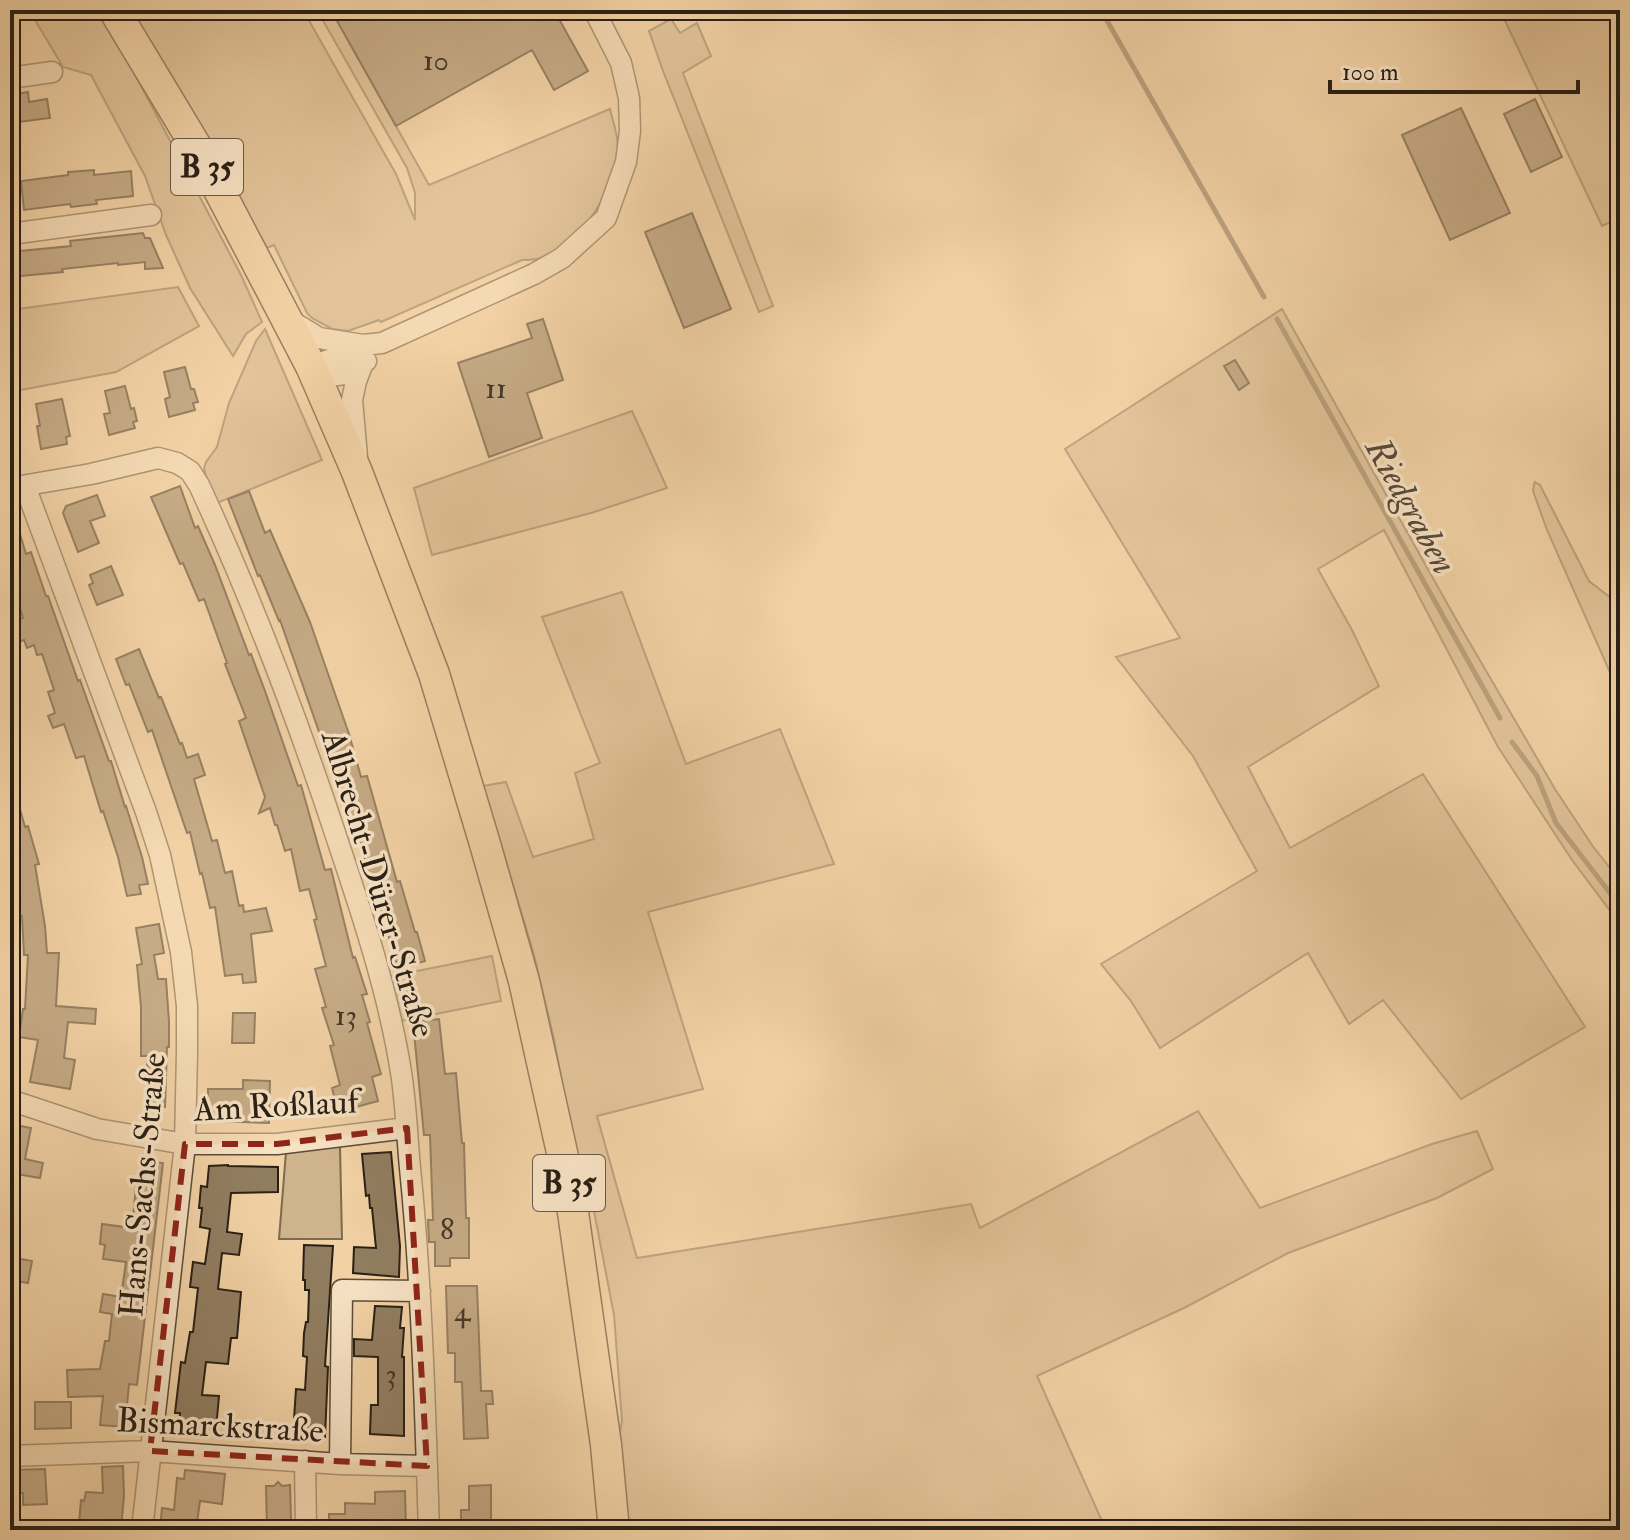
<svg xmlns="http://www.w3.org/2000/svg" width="1630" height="1540" font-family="'IM FELL Double Pica',serif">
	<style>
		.green { fill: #d0b48d; stroke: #7c6a51; stroke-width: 2 }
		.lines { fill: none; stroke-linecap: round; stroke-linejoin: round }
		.stream { stroke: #78664e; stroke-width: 5 }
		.building { fill: #917d60; stroke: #282015; stroke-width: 2 }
		.street-casing { stroke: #5a4c39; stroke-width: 23 }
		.primary-casing { stroke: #282015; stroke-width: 33 }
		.street { stroke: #f7e2c4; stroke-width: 20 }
		.primary { stroke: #f2d2a5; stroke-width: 30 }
		.marked { fill: none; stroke: #8f2418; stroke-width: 6; stroke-dasharray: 16 10; stroke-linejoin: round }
		.labels { text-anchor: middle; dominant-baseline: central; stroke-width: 7; stroke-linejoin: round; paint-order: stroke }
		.number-label { font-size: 30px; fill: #423728 }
		.shield { fill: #f7e2c4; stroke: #665a4a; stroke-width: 2 }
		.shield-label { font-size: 32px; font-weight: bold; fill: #282015 }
		.street-label { font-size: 34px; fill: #282015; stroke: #f7e2c4 }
		.water-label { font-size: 36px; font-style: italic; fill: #574936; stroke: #f7e2c4 }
	</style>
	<rect width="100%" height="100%" fill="#f2d2a5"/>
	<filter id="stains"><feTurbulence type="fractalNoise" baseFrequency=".0025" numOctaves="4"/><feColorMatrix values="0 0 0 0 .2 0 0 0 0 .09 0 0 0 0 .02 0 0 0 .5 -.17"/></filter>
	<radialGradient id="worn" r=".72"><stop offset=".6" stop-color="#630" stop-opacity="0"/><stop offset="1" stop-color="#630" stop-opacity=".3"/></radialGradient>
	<!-- green -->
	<path class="green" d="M29,10H101L241,275L262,322L246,334L233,356L190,288L166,235L145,176L91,75L63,67Z
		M125,10H303L396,174L415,220V193L407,168L317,10H331L429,185L610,109C613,122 619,138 618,152C614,191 580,246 541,258C535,260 528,260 522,260L381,322L379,320L348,331L332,329L312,318L307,313L274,245L267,248L191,108Z
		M1500,10H1620V218L1602,226Z
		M671,19L680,33L697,23L711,56L683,73L773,306L759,312L663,71L649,31Z
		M178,287L199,326L116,372L10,392V310Z
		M1282,309L1457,621L1555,789L1592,845L1620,881V924L1572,860L1498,747L1384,530L1318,569L1352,630L1379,686L1248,767L1290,848L1423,774L1585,1027L1461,1099L1383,1000L1349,1024L1308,953L1160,1048L1131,1001L1101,964L1257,871L1193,756L1116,657L1180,638L1065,449Z
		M265,329L322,460L217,503L206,476L204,468L206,462L217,447L229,403L256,341Z
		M632,411L667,488L591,513L432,555L414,488Z
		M1535,482L1540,485L1589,581L1620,605V695L1547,530L1533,491L1534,484Z
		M622,592L686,764L780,729L834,864L648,912L703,1089L597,1116L637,1258L971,1204L980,1228L1198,1111L1260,1208L1432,1144L1477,1131L1493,1169L1437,1198L1288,1253L1184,1308L1037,1376L1106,1530H627L619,1437L622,1421L614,1315L594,1211L580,1179L554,1039L533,951L483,786L506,782L533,857L594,839L575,773L600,763L542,617Z
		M492,956L501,1001L401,1021L392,976Z
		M340,1146L342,1239H279L286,1152Z"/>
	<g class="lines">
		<!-- stream -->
		<path class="stream" d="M1101,10L1264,297
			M1277,319L1500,718
			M1512,742L1537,776L1556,823L1620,906"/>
	</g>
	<!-- building -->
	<path class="building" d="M331,10H554L588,71L554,90L532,50L396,126Z
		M28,92L29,102L47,99L50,118L10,123V95Z
		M1535,99L1562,157L1531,172L1504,114Z
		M1461,108L1510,213L1450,240L1402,135Z
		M94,170V175L131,171L133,196L96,200L97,204L71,207L70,204L24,210L21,181L68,175V172Z
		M692,213L731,309L684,328L645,232Z
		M143,233L145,238H150L163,268L145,269V262L118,265V263L62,269L63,272L10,277V252L71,246L70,241Z
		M543,319L563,380L527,393L542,438L489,457L458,363L532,338L527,324Z
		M1235,360L1249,383L1239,390L1224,366Z
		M185,367L191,389H194L198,402L193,403L195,410L169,417L165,399L170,397L164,372Z
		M125,386L131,409L134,408L137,421L133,422L135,428L109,435L104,414L110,413L105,391Z
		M62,399L70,436L66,437L67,444L41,449L37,426H40L36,404Z
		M180,486L195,528L198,526L215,565L249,655L251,654L265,691L298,786L301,785L325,870L331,869L353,958L355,957L367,994L362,995L370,1022L367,1023L381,1074L372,1077L378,1101L338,1112L332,1088L340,1085L330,1046L334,1045L322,1008L326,1007L315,969L326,966L314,920L317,919L309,889L300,891L291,849L285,851L277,825H275L270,808L259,813L265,797L239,721L246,718L225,664L227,663L204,599L199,601L183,563L180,564L151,497Z
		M249,491L265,533L270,530L310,622L349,734L361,777L367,776L397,882L400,881L415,932H417L425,961L398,969L371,875L369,876L355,825H352L338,772L335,773L327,745L324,746L280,620L279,621L260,575L258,576L228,499Z
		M97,495L105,516L90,521L99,543L78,552L63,513L66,506Z
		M13,511L26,554L31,552L46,596H48L78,681L80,680L109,761H111L125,807L126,806L142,857L148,884L139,885L141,894L127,896L118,857L103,811L101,812L84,756L76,758L64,724L53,728L48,716L55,713L48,692L54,690L42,654L37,655L34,645L27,648L24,640L10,645V623L23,618L10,575V512Z
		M111,566L123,595L97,605L89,585L93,583L90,575Z
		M139,649L159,698L161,697L180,744L182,743L187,758L198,754L205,775L194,779L212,841L217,840L225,873L232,871L239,906L243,905L244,912L266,908L272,931L251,934L256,982L243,983L242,974L225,976L215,907L210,908L202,873L200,874L190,832L187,833L152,730L148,732L129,684L126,685L116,659Z
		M14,788L25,827L28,826L39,864L35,865L45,926L47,953H59L56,1006L96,1009L95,1024L68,1022L64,1058L75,1060L70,1089L30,1082L38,1040L19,1037L23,1009H25L28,955H24L22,916L19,917L10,868V789Z
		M159,924L164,953L154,955L158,979H166L169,1022V1047H167L165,1107L148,1106L149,1067H147L148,1056H141V1007L137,965L142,964L136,928Z
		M233,1013H255L254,1043H232Z
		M439,1019L445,1074L456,1073L462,1143H464L466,1218H469V1258H450V1266H435V1242H429L428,1220H433L430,1135H424L413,1022Z
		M243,1080L270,1081L269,1123L216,1121L208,1108V1089H243Z
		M10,1124L31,1128L25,1159L43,1163L40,1178L10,1173Z
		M391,1152L400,1246L399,1277L353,1273L354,1247L376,1248L372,1208H370L369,1195L366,1196L362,1154Z
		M141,1160L163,1163L137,1385L129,1384L125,1427L100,1425L103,1396L68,1397L67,1370L100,1369L105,1341H109L112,1314L100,1312L103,1294L121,1297L126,1262L103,1259L105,1245L100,1244L102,1224L132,1228L136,1186H138Z
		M228,1165V1166L278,1167V1192L231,1193L227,1232L242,1234L239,1255L222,1253L218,1289L241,1292L237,1338H231L228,1364L206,1362L202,1395L219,1396L216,1429L179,1426L180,1413H175L181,1362L185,1363L190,1332H193L198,1288L190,1287L193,1262L205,1264L210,1229L200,1227L202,1208H199L201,1186L207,1187L209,1166Z
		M304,1245L333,1246L325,1366L328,1367L325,1437L293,1434L296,1389L305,1390L307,1357L303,1356L304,1333L306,1322H308L309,1290H305V1280H303Z
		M10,1257L32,1261L28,1283L10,1280Z
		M446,1286H477L481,1391H492L493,1404H486L488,1438L464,1439L462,1382H455V1353H448Z
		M375,1306L402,1307L400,1328H404L402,1357H404V1436L370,1434L371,1405H378V1357L354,1356V1339L372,1340Z
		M35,1402H71V1428L35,1429Z
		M123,1466L124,1495L121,1530H90L91,1525L79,1523L81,1500L84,1501L86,1492L103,1493L102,1467Z
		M45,1469L47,1504L23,1505V1493H10V1470Z
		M185,1470L225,1474L222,1504L200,1501L196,1530L175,1528V1530H160L162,1508L174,1510L177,1478L184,1479Z
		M278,1482L282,1486L290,1485L291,1520H288V1530H267L266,1486H274Z
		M491,1485V1530H461V1510H469V1486Z
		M405,1491L406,1530H329V1514H345V1503L375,1504V1492Z"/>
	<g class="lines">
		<!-- street casing -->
		<g class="street-casing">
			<path id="street" d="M10,78L52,72
				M10,234L151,215
				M293,322L319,338L363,345L382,343L534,274L562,258L606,218L626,162L630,131L629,98L621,63L594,10
				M311,366L341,356L363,345
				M317,378L344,374L366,361
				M357,457L352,400L356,381L363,363
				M25,486L146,812L160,855L181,952L187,1006V1052L185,1144L142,1530
				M10,488L91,474L158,458L177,463L190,471L199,485C251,597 296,715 335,833C361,911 388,990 401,1072C406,1104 407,1136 410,1168C422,1288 425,1409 429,1530
				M10,1100L97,1129L185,1144H277L407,1128
				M10,1456L150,1451L340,1464L427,1466
				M305,1461L306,1530
				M340,1464L342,1290L420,1291"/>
		</g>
		<!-- primary casing -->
		<g class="primary-casing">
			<path id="primary" d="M114,10L197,148L311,366L357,472L434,674L485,844L524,981L569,1184L606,1445L614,1530"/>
		</g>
		<!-- street -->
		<use href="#street" class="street"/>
		<!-- primary -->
		<use href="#primary" class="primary"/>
	</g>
	<!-- marked area -->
	<path d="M0 0H1630V1540H0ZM407,1128L427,1466L150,1451L185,1144H277Z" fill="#f2d2a5" fill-opacity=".55" fill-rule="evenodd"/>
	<path class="marked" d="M407,1128L427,1466L150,1451L185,1144H277Z"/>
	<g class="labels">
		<!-- number labels -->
		<g class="number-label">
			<text x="436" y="60">10</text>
			<text x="496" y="388">11</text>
			<text x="346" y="1015">13</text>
			<text x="447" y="1229">8</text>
			<text x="462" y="1311">4</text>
			<text x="391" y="1374">3</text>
		</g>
		<!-- shield labels -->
		<g class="shield">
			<rect x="171" y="139" width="72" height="56" rx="6"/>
			<rect x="533" y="1155" width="72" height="56" rx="6"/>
		</g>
		<g class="shield-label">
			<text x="207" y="167">B 35</text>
			<text x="569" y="1183">B 35</text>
		</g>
		<!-- street labels -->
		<g class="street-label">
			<text transform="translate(378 884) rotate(73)">Albrecht-Dürer-Straße</text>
			<text transform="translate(276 1106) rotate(-3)">Am Roßlauf</text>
			<text transform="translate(143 1185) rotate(-85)">Hans-Sachs-Straße</text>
			<text transform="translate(220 1426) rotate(3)">Bismarckstraße</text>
		</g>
		<!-- water labels -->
		<g class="water-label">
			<text transform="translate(1411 506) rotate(61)">Riedgraben</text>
		</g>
	</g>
	<!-- margin -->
	<rect width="1630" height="1540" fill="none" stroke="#f2d2a5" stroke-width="40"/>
	<rect x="12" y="12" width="1606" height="1516" fill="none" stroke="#282015" stroke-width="4"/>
	<rect x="20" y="20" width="1590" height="1500" fill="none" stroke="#282015" stroke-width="2"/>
	<!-- scale -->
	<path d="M1330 80v12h248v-12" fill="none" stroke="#282015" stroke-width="4"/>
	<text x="1342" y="80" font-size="24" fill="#282015" stroke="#f7e2c4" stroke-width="6" paint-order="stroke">100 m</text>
	<rect width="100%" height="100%" filter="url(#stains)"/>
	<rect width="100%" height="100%" fill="url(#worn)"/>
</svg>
